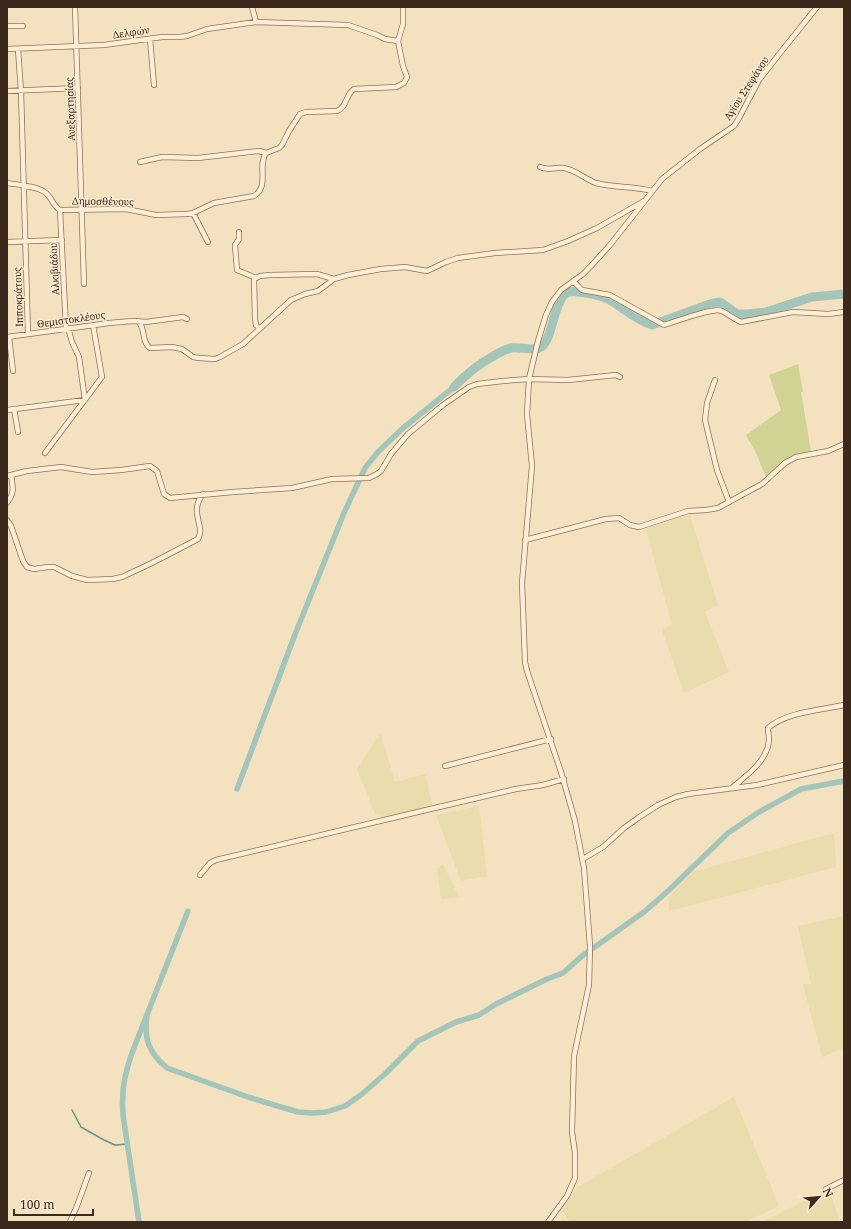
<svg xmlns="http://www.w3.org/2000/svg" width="851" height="1229" font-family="'Noto Serif',serif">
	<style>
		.farmland { fill: #eadcad }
		.green { fill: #d0d393 }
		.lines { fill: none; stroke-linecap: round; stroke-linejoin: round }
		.stream { stroke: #699487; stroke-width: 1.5 }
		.canal { stroke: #a4c5b9; stroke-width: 5.5 }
		.river { stroke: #a4c5b9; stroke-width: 9 }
		.minor-casing { stroke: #8f7056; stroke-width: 6 }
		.minor { stroke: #fdeed5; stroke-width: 4.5 }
		.labels { text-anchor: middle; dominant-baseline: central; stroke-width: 3; stroke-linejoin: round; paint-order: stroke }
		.street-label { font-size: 10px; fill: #3d291c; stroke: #faebd1 }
	</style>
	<rect width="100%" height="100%" fill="#f3e1c0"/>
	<!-- farmland -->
	<path class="farmland" d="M690,515L718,605L705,612L729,672L684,693L662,630L672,625L646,529L672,519Z
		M381,734L395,782L425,774L433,808L385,819L375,814L357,769L371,747Z
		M479,806L487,876L461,881L436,815Z
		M834,833L836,867L669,911V897L692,872Z
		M443,864L459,897L441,899L437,869Z
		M844,916V1048L822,1057L803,984H811L798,926Z
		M734,1097L779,1206L745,1222H570L562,1210L578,1187Z
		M830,1192L840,1222H762L812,1197Z"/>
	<!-- green -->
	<path class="green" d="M798,364L803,392H801L811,452L790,456L766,477L756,453L746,435L781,410L769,375Z"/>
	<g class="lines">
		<!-- stream -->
		<path class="stream" d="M72,1110L81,1127L104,1140L115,1145L128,1144"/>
		<!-- canal -->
		<path class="canal" d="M237,789L294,637L344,513L365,468L378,452L402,429L454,387
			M147,1015C144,1039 148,1052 167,1068L248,1097L298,1112L313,1113L326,1112L345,1106L362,1094L385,1074L418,1041L456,1022L479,1015L496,1004L547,979L563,973L582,956L644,912L668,891L728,833L759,812L801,789L844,781
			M139,1222L123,1115C121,1090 125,1073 133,1050L188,911"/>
		<!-- river -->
		<path class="river" d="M454,387C467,373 480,363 497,354C501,352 506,349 511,348C520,346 532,352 541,347C552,341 553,307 564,295C568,291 573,291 578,292C588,293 598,295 608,299C623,307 635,320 652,325L710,304L720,302L737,314H747L766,312L812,297L844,294"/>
		<!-- minor casing -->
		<g class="minor-casing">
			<path id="minor" d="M75,7L84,284
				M252,7L256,22L348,25L377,35L385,39L398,41
				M7,26H23
				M150,39L154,85
				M7,49L104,45L162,37H179L187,36L207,29L256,22
				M18,49L21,91L28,334
				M7,91L78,88
				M266,153L279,148L282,145L289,131L300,114L306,112L337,111C348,106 345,95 354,89L396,87L404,83L407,77L403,66L398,41L403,24V7
				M140,162L162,157L198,158L259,151L266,153
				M540,167C548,171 556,167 564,168C576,170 585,179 596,183C614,188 634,186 652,191
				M7,183C19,185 37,186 46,193C52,198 53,206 60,210L126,209L156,215L187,214L193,213L214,203L254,196C270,186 257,166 266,153
				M60,210L66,328
				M193,213L208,242
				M239,232V239L235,245L237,270L256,278
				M7,242L62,240
				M573,281L582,290L610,295L664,325C675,322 713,307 722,311C728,314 734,319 741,322L793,312L828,314L844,312
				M138,321C146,328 141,342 150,348L172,347L182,349L193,357L199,358L215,359L220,357L243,344L291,300L305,294L318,291L334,279L348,275L381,269L405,267L427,271L446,262L458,258L495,253L543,250L568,241L597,228L644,201
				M259,328L256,325L255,319L254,279L260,276L270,275L317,274L334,279
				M7,337L109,323L133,321L146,322L183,317L187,319
				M9,337L13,371
				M715,380L707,403L705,420L717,470L729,502
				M14,409L18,432
				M7,410L85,400L79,357L72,342L68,328
				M45,453L102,377L93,325
				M7,476L27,471L61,467L92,472L121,470L150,466L157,471L164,494L170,498L233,492L292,488L332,479L369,478L377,474L381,471L391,454L408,434L443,405L469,387L477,384L503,381L529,379L568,380L616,375L620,377
				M7,503C15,492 13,488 11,475
				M7,520L11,526L23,561L27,567L34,569L48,567H54L72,576L87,580L113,579L122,577L152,563L198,539C206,525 188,513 203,494
				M525,540L606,519L619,518L630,525L639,527L688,511L706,510L718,508L762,484L785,463L796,457L828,451L844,444
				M445,766L551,739
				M733,787C747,775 767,761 769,741C769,737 768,733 768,728C786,712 821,710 844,705
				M583,859L603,847L624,828L638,818L658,805L676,797L688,794L757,785L844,765
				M200,875L210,863L216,860L422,811L516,789L543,785L564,779
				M826,1189L844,1180
				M70,1222L77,1206L89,1173
				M548,1222L567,1196L575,1178V1153L572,1132L574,1056L589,985L590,946L584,868L575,821L561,772L527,671L525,662L522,583L532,466L527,414L529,379L538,341L546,315L552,302L561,290L583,274L591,266L610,245L662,179L700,149L734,126L739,118L759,80L784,48L817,7"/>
		</g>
		<!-- minor -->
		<use href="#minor" class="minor"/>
	</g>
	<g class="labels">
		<!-- street labels -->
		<g class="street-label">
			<text transform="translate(131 32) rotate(-8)">Δελφών</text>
			<text transform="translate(746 88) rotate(-57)">Αγίου Στεφάνου</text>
			<text transform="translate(70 109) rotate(-92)">Ανεξαρτησίας</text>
			<text transform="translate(103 201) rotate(1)">Δημοσθένους</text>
			<text transform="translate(54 269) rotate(-93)">Αλκιβιάδου</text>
			<text transform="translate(18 297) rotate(-92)">Ιπποκράτους</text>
			<text transform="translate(71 319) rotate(-8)">Θεμιστοκλέους</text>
		</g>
	</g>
	<!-- border -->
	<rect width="851" height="1229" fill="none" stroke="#3d291c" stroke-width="16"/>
	<!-- north arrow -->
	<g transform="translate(819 1197) rotate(63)" stroke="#faebd1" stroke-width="3" paint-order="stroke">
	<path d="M0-3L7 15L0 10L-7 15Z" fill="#3d291c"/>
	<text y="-6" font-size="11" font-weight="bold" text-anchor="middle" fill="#3d291c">N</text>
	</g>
	<!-- scale -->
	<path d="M14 1209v6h79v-6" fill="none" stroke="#3d291c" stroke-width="2"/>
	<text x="20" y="1209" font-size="12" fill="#3d291c" stroke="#faebd1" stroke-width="3" paint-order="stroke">100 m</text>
</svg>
